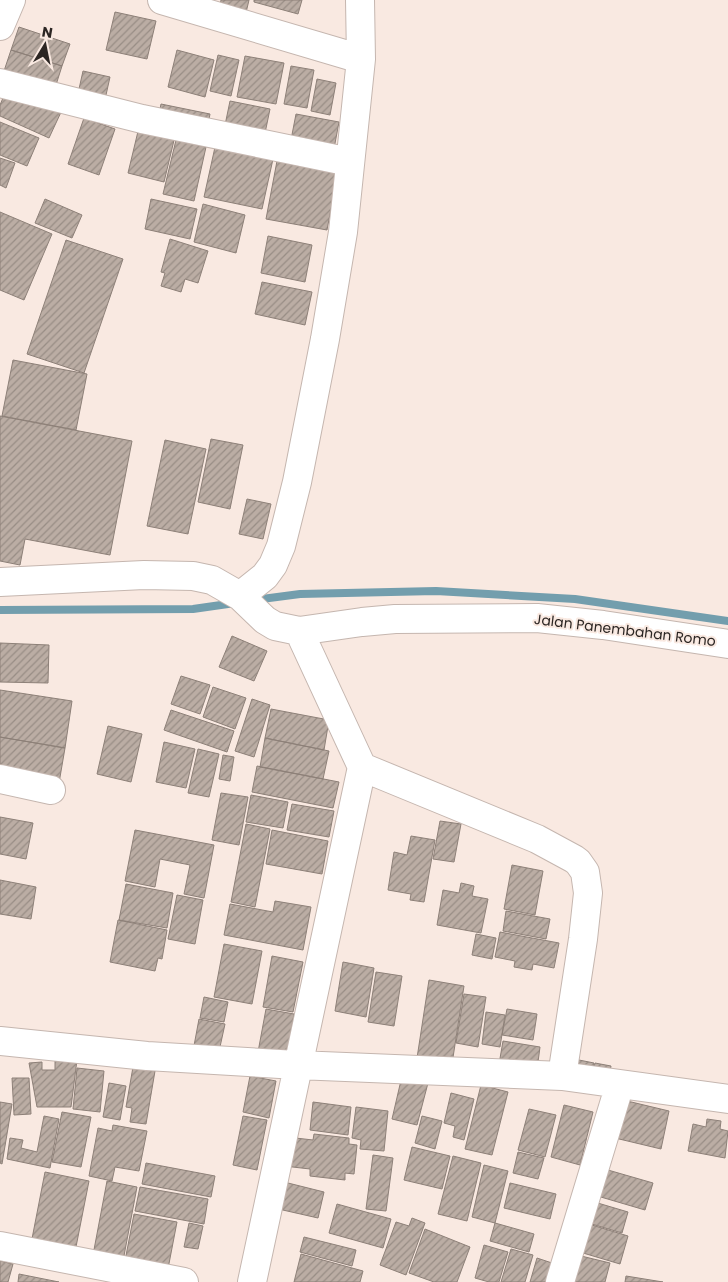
<svg xmlns="http://www.w3.org/2000/svg" width="728" height="1282" font-family="Poppins,sans-serif">
	<style>
		.lines { fill: none; stroke-linecap: round; stroke-linejoin: round }
		.stream { stroke: #739ead; stroke-width: 8 }
		.building { fill: url(#building-hatch); stroke: #8d8078 }
		.minor-casing { stroke: #c5b6af; stroke-width: 30 }
		.minor { stroke: #fff; stroke-width: 28 }
		.labels { text-anchor: middle; dominant-baseline: central; stroke-width: 4; stroke-linejoin: round; paint-order: stroke }
		.street-label { font-size: 14px; fill: #2c2623; stroke: #f9e9e1 }
	</style>
	<defs>
		<pattern id="building-hatch" width="6" height="6" patternUnits="userSpaceOnUse" patternTransform="scale(1.25)"><rect width="6" height="6" fill="#bbada4"/><path d="M-1 1l2-2M0 6l6-6M5 7l2-2" fill="none" stroke="#988d85"/></pattern>
	</defs>
	<rect width="100%" height="100%" fill="#f9e9e1"/>
	<g class="lines">
		<!-- stream -->
		<path class="stream" d="M254,600L300,594L436,591L575,599L728,621
			M0,610L193,609L235,603"/>
	</g>
	<!-- building -->
	<path class="building" d="M221,0H249L245,17L219,10Z
		M254,0H302L298,14L254,2Z
		M115,12L156,21L147,59L106,50Z
		M19,27L70,44L62,66L11,50Z
		M11,50L62,66L55,88L4,71Z
		M177,50L214,60L205,97L168,87Z
		M218,55L239,60L231,96L210,91Z
		M245,56L284,63L276,104L237,97Z
		M291,66L314,70L307,108L284,104Z
		M83,71L110,77L104,104L77,98Z
		M317,79L336,83L330,115L311,111Z
		M8,86L62,110L49,138L0,116V105Z
		M230,101L270,109L264,138L224,130Z
		M161,104L210,114L207,130L158,119Z
		M296,114L339,122L333,154L290,145Z
		M84,118L115,129L99,175L68,164Z
		M0,122L39,138L27,166L0,155Z
		M140,123L176,132L164,182L128,173Z
		M217,138L275,150L262,209L204,197Z
		M176,140L206,147L194,201L163,194Z
		M0,158L15,163L6,188L0,185Z
		M277,161L338,172L327,230L266,219Z
		M45,199L82,215L72,238L35,223Z
		M151,199L197,209L190,239L145,229Z
		M203,204L245,215L236,253L194,242Z
		M0,212L52,234L24,300L0,290Z
		M268,236L312,245L305,282L261,273Z
		M170,239L208,251L198,283L185,279L181,292L161,286L165,273L161,272Z
		M66,240L123,259L84,373L27,354Z
		M262,282L312,292L305,325L255,314Z
		M13,360L87,374L76,430L2,416Z
		M0,416L132,441L110,555L25,539L20,565L0,561Z
		M211,439L243,445L230,509L198,502Z
		M165,440L206,449L188,534L147,526Z
		M247,499L271,504L263,539L239,534Z
		M232,636L267,651L254,681L219,667Z
		M0,643L49,645L48,683L0,682Z
		M181,676L210,685L200,714L171,704Z
		M213,687L246,698L235,729L203,717Z
		M0,690L72,701L65,748L0,737Z
		M252,699L270,705L254,757L235,751Z
		M271,709L329,720L324,750L265,738Z
		M171,710L234,731L227,752L164,730Z
		M108,726L142,734L131,782L97,774Z
		M0,737L65,748L59,783L0,773Z
		M265,738L329,751L323,779L260,767Z
		M164,742L195,749L186,788L156,782Z
		M198,749L219,754L209,797L188,793Z
		M223,755L234,757L230,781L219,779Z
		M257,766L339,782L333,808L252,792Z
		M221,793L248,797L239,845L212,840Z
		M251,795L288,802L283,828L246,822Z
		M292,804L334,811L329,837L287,830Z
		M0,817L33,823L26,859L0,854Z
		M440,821L461,824L454,862L433,859Z
		M246,824L270,829L255,907L231,902Z
		M135,830L214,845L204,898L184,894L190,865L160,859L155,887L125,881Z
		M272,830L328,841L322,874L266,864Z
		M411,836L435,840L424,902L410,900L411,894L388,890L394,852L407,855Z
		M512,865L543,871L535,915L504,909Z
		M0,880L36,887L31,919L0,914Z
		M461,883L474,886L472,896L488,899L481,933L437,925L443,890L459,893Z
		M126,884L173,893L167,928L119,920Z
		M177,895L203,900L195,944L168,939Z
		M275,901L311,907L303,950L224,935L230,904L273,912Z
		M506,911L550,919L546,939L503,931Z
		M118,920L167,930L162,959L158,958L155,971L110,962Z
		M500,932L559,943L554,968L533,964L532,970L514,967L515,961L495,957Z
		M476,934L496,938L492,959L472,955Z
		M224,944L262,951L252,1004L214,997Z
		M272,956L303,962L293,1012L263,1007Z
		M343,962L374,968L366,1017L335,1011Z
		M376,972L402,976L394,1026L368,1022Z
		M429,980L464,986L452,1064L417,1058Z
		M464,994L486,997L478,1047L456,1043Z
		M204,997L228,1002L224,1022L200,1018Z
		M266,1009L294,1014L288,1050L279,1056L258,1052Z
		M507,1009L537,1014L533,1040L502,1035Z
		M486,1012L505,1015L500,1047L482,1044Z
		M199,1019L225,1024L218,1056L193,1051Z
		M503,1041L540,1047L538,1062L498,1070Z
		M55,1060H77L71,1107H37L29,1063L42,1062V1070H55Z
		M579,1060L594,1063L592,1075L576,1072Z
		M595,1063L611,1066L609,1078L592,1076Z
		M133,1067L155,1071L146,1124L130,1122L132,1108L126,1107Z
		M77,1068L104,1071L100,1112L73,1109Z
		M250,1076L276,1081L269,1118L243,1112Z
		M402,1076L428,1083L417,1125L392,1119Z
		M12,1078H29L31,1114L14,1115Z
		M109,1083L126,1086L120,1120L103,1117Z
		M481,1085L508,1092L492,1155L465,1149Z
		M451,1093L474,1099L464,1140L453,1137L455,1126L444,1123Z
		M623,1100L669,1111L661,1149L615,1138Z
		M0,1102L12,1104L2,1164L0,1163Z
		M313,1102L351,1107L348,1135L310,1130Z
		M564,1105L593,1112L580,1165L551,1157Z
		M356,1107L388,1111L384,1151L360,1149L361,1140L352,1138Z
		M529,1109L556,1115L545,1157L518,1150Z
		M62,1112L91,1117L81,1167L52,1162Z
		M44,1116L59,1119L50,1168L7,1159L10,1138L23,1140L21,1148L37,1152Z
		M243,1116L267,1120L257,1170L233,1165Z
		M422,1116L442,1121L435,1149L415,1143Z
		M707,1119L721,1121L720,1129L728,1131L725,1158L688,1151L693,1124L706,1127Z
		M113,1125L147,1131L139,1171L115,1167L112,1181L89,1176L98,1128L112,1131Z
		M314,1134L349,1138V1144L357,1145L354,1174L345,1173V1180L310,1176V1169L284,1166L287,1137L313,1140Z
		M412,1147L450,1156L442,1189L404,1180Z
		M518,1152L544,1158L538,1179L513,1173Z
		M373,1155L393,1158L386,1211L366,1209Z
		M453,1156L481,1163L467,1221L438,1214Z
		M146,1163L215,1176L211,1197L142,1184Z
		M484,1165L508,1171L495,1223L472,1217Z
		M601,1168L653,1183L645,1210L594,1195Z
		M45,1172L89,1181L74,1257L30,1249Z
		M107,1181L137,1187L123,1261L93,1255Z
		M280,1181L324,1192L318,1218L274,1208Z
		M510,1183L556,1194L550,1219L504,1208Z
		M140,1187L208,1199L204,1224L135,1211Z
		M591,1201L628,1212L622,1233L585,1222Z
		M337,1204L391,1219L383,1248L329,1233Z
		M134,1214L177,1222L167,1274L124,1266Z
		M412,1218L425,1223L406,1275L380,1265L396,1222L409,1226Z
		M582,1222L628,1236L620,1264L573,1250Z
		M189,1223L203,1226L198,1249L184,1247Z
		M495,1223L534,1234L529,1252L490,1241Z
		M425,1229L470,1247L457,1282H434L409,1273Z
		M304,1237L356,1250L352,1266L300,1252Z
		M484,1245L508,1252L499,1282H489L475,1278Z
		M511,1249L533,1255L525,1282H501Z
		M301,1254L363,1271L360,1282H294Z
		M577,1255L610,1263L605,1282H570Z
		M537,1258L555,1264L550,1282H530Z
		M0,1261L13,1264L8,1282H0Z
		M19,1274L59,1282H18Z
		M626,1276L663,1282H625Z"/>
	<g class="lines">
		<!-- minor casing -->
		<g class="minor-casing">
			<path id="minor" d="M162,0L361,59
				M0,26L11,0
				M0,83L142,119L350,162
				M0,582L144,575L193,576L212,580L240,596L265,620L275,626L299,631L362,622L395,619L537,618L603,625L728,644
				M240,596L265,576L273,565L281,546L297,482L325,339L343,232L361,59L360,0
				M299,631L362,767L537,839L574,859L578,862L585,872L588,893L583,939L562,1076
				M0,779L51,790
				M0,1041L147,1056L297,1065L562,1076L728,1099
				M0,1246L184,1282
				M252,1282L362,767
				M560,1282L620,1084"/>
		</g>
		<!-- minor -->
		<use href="#minor" class="minor"/>
	</g>
	<g class="labels">
		<!-- street labels -->
		<g class="street-label">
			<text transform="translate(625 630) rotate(7)">Jalan Panembahan Romo</text>
		</g>
	</g>
	<!-- north arrow -->
	<g transform="translate(45 45) rotate(10)" stroke="#f9e9e1" stroke-width="4" paint-order="stroke">
	<path d="M0-4L9 19L0 12L-9 19Z" fill="#2c2623"/>
	<text y="-8" font-size="14" font-weight="bold" text-anchor="middle" fill="#2c2623">N</text>
	</g>
</svg>
